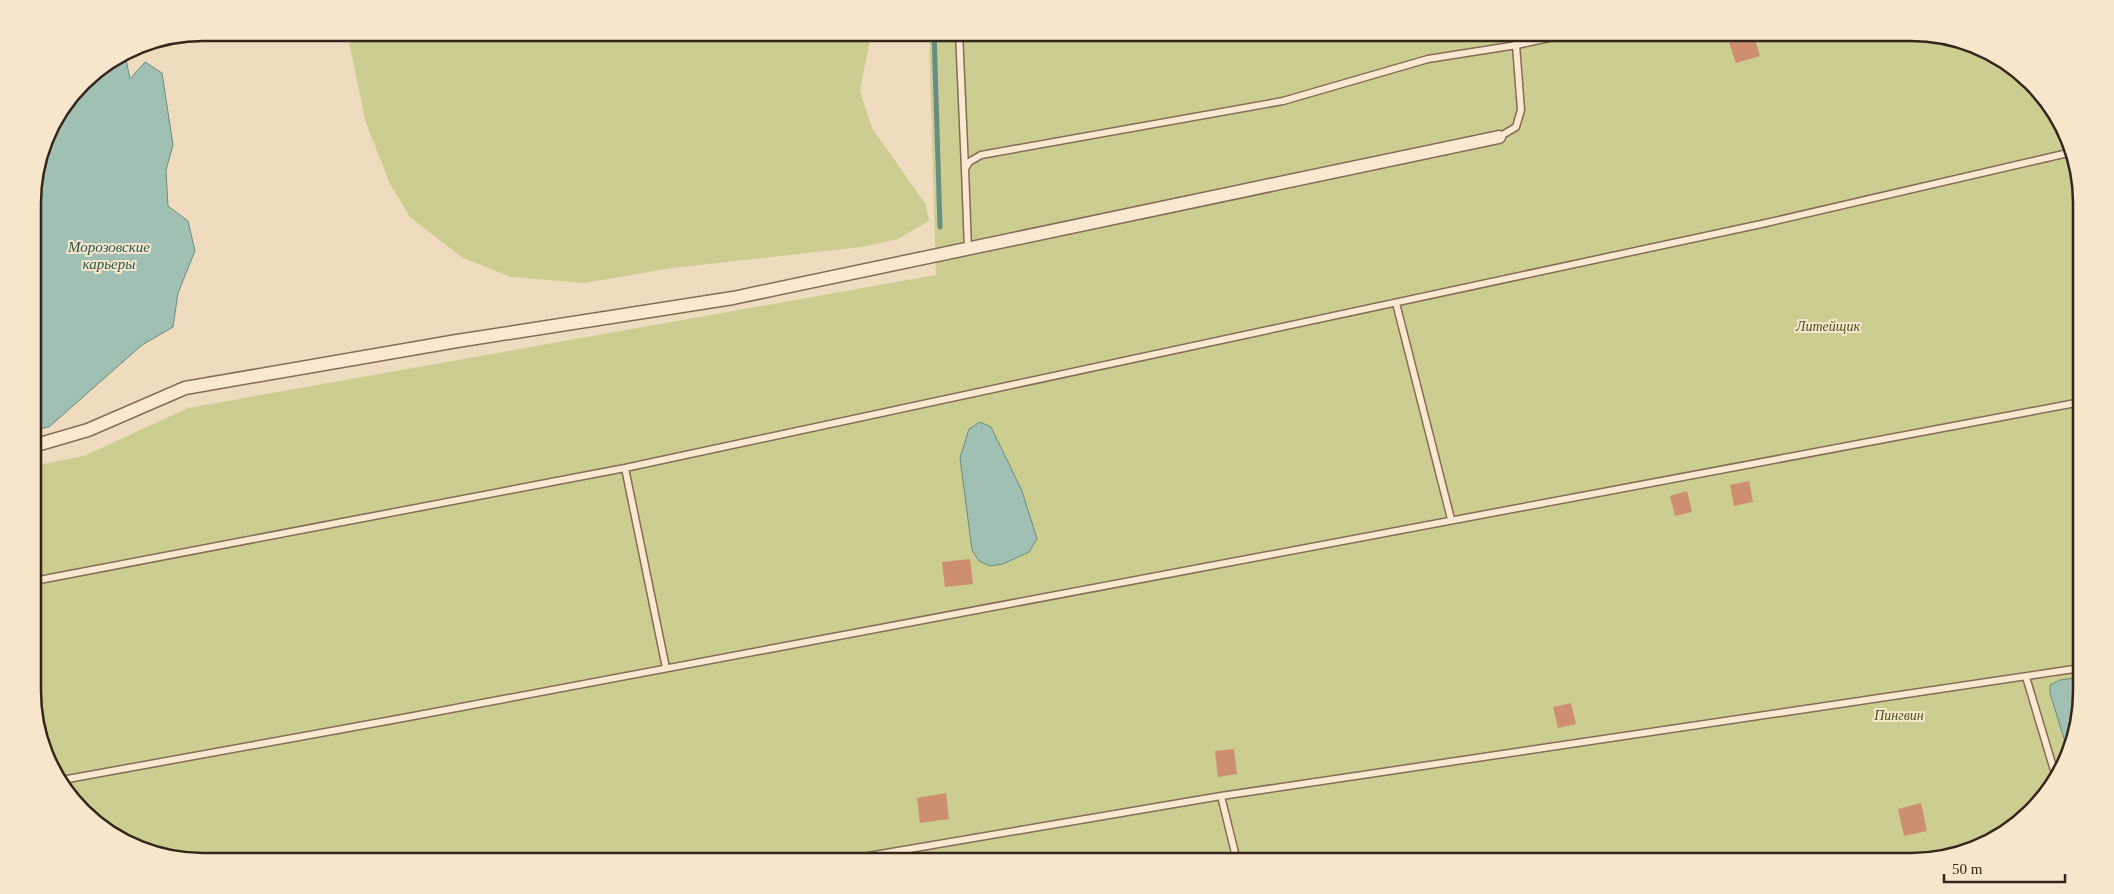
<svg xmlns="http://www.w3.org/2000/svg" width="2114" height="894" font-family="'Times New Roman',serif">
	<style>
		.green { fill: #cbcd91 }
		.water { fill: #a1c0b4; stroke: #688d81 }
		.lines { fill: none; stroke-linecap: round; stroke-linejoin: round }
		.stream { stroke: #688d81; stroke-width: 5 }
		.building { fill: #ce8f71 }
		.service-casing { stroke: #876b56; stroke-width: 9 }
		.minor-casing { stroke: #876b56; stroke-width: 15 }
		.service { stroke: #fae9d0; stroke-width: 6 }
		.minor { stroke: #fae9d0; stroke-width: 12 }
		.labels { text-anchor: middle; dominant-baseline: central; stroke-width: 4; stroke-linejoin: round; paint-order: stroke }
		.park-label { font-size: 14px; font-style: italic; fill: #4b5321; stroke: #f6e6cc }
		.water-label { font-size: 15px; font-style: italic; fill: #2a564f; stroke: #f6e6cc }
		.rim { fill: none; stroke: #36251b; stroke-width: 2.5 }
	</style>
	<rect width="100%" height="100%" fill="#efdbbd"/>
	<!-- green -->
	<path class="green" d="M347,33H871L860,91L872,128L926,205L929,221L898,239L861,247L672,268L584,283L511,277L463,258L410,217L391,186L366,123Z
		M929,33H1910L1976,45L2046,99L2080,182L2081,691L2069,756L2046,795L2006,833L1921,861H204L138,849L68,795L34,713L33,466L84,456L188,408L936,275Z"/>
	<!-- water -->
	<path class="water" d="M125,54L130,79L145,62L162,73L173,145L166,170L168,206L188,221L195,251L178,293L173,327L142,345L49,427L33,430V192L50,128L91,75Z
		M980,422L991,427L1022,491L1037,539L1029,552L1003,564L990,566L979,561L972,550L960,458L969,429Z
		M2081,677V691L2069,755L2050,693V685L2060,680Z"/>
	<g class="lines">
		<!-- stream -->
		<path class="stream" d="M934,32L940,227"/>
	</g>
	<!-- building -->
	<path class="building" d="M1749,32H1753L1760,56L1736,63L1728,39Z
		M1749,481L1753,502L1734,506L1730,485Z
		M1687,491L1692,512L1675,516L1670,496Z
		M970,559L973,584L945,587L942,562Z
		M1571,703L1576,724L1558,728L1553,707Z
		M1234,749L1237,774L1218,777L1215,751Z
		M946,793L949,819L920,823L917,798Z
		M1921,803L1927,831L1904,836L1898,809Z"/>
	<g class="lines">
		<!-- service casing -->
		<g class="service-casing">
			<path id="service" d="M959,32L965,169
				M1499,137L1516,127L1521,110L1515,32
				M968,249L965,169L969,162L981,155L1283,101L1428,59L1517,45L1577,32
				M1396,303L1451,519
				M625,468L666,668
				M34,581L625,468L1766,223L2068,153
				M2026,677L2056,777
				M62,780L403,718L2081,402
				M1221,796L1237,861
				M839,861L1221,796L2081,668"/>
		</g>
		<!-- minor casing -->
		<g class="minor-casing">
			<path id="minor" d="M33,446L88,430L185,388L457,341L733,298L1499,137"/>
		</g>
		<!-- service -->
		<use href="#service" class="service"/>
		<!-- minor -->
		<use href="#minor" class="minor"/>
	</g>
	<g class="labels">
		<!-- park labels -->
		<g class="park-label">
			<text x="1828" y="326">Литейщик</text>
			<text x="1899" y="715">Пингвин</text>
		</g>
		<!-- water labels -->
		<g class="water-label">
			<text x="109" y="247">Морозовские<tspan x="109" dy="17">карьеры</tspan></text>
		</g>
	</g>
	<!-- crop -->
	<path d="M0 0H2114V894H0ZM203 41H1911A162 162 0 0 1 2073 203V691A162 162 0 0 1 1911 853H203A162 162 0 0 1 41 691V203A162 162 0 0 1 203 41Z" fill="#f6e6cc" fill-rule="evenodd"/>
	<path class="rim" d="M203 41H1911A162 162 0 0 1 2073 203V691A162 162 0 0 1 1911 853H203A162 162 0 0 1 41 691V203A162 162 0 0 1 203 41Z"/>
	<!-- scale -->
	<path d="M1944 874v8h121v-8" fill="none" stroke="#36251b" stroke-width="2.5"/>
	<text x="1952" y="874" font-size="15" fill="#36251b" stroke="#f6e6cc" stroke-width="4" paint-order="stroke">50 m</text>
</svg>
